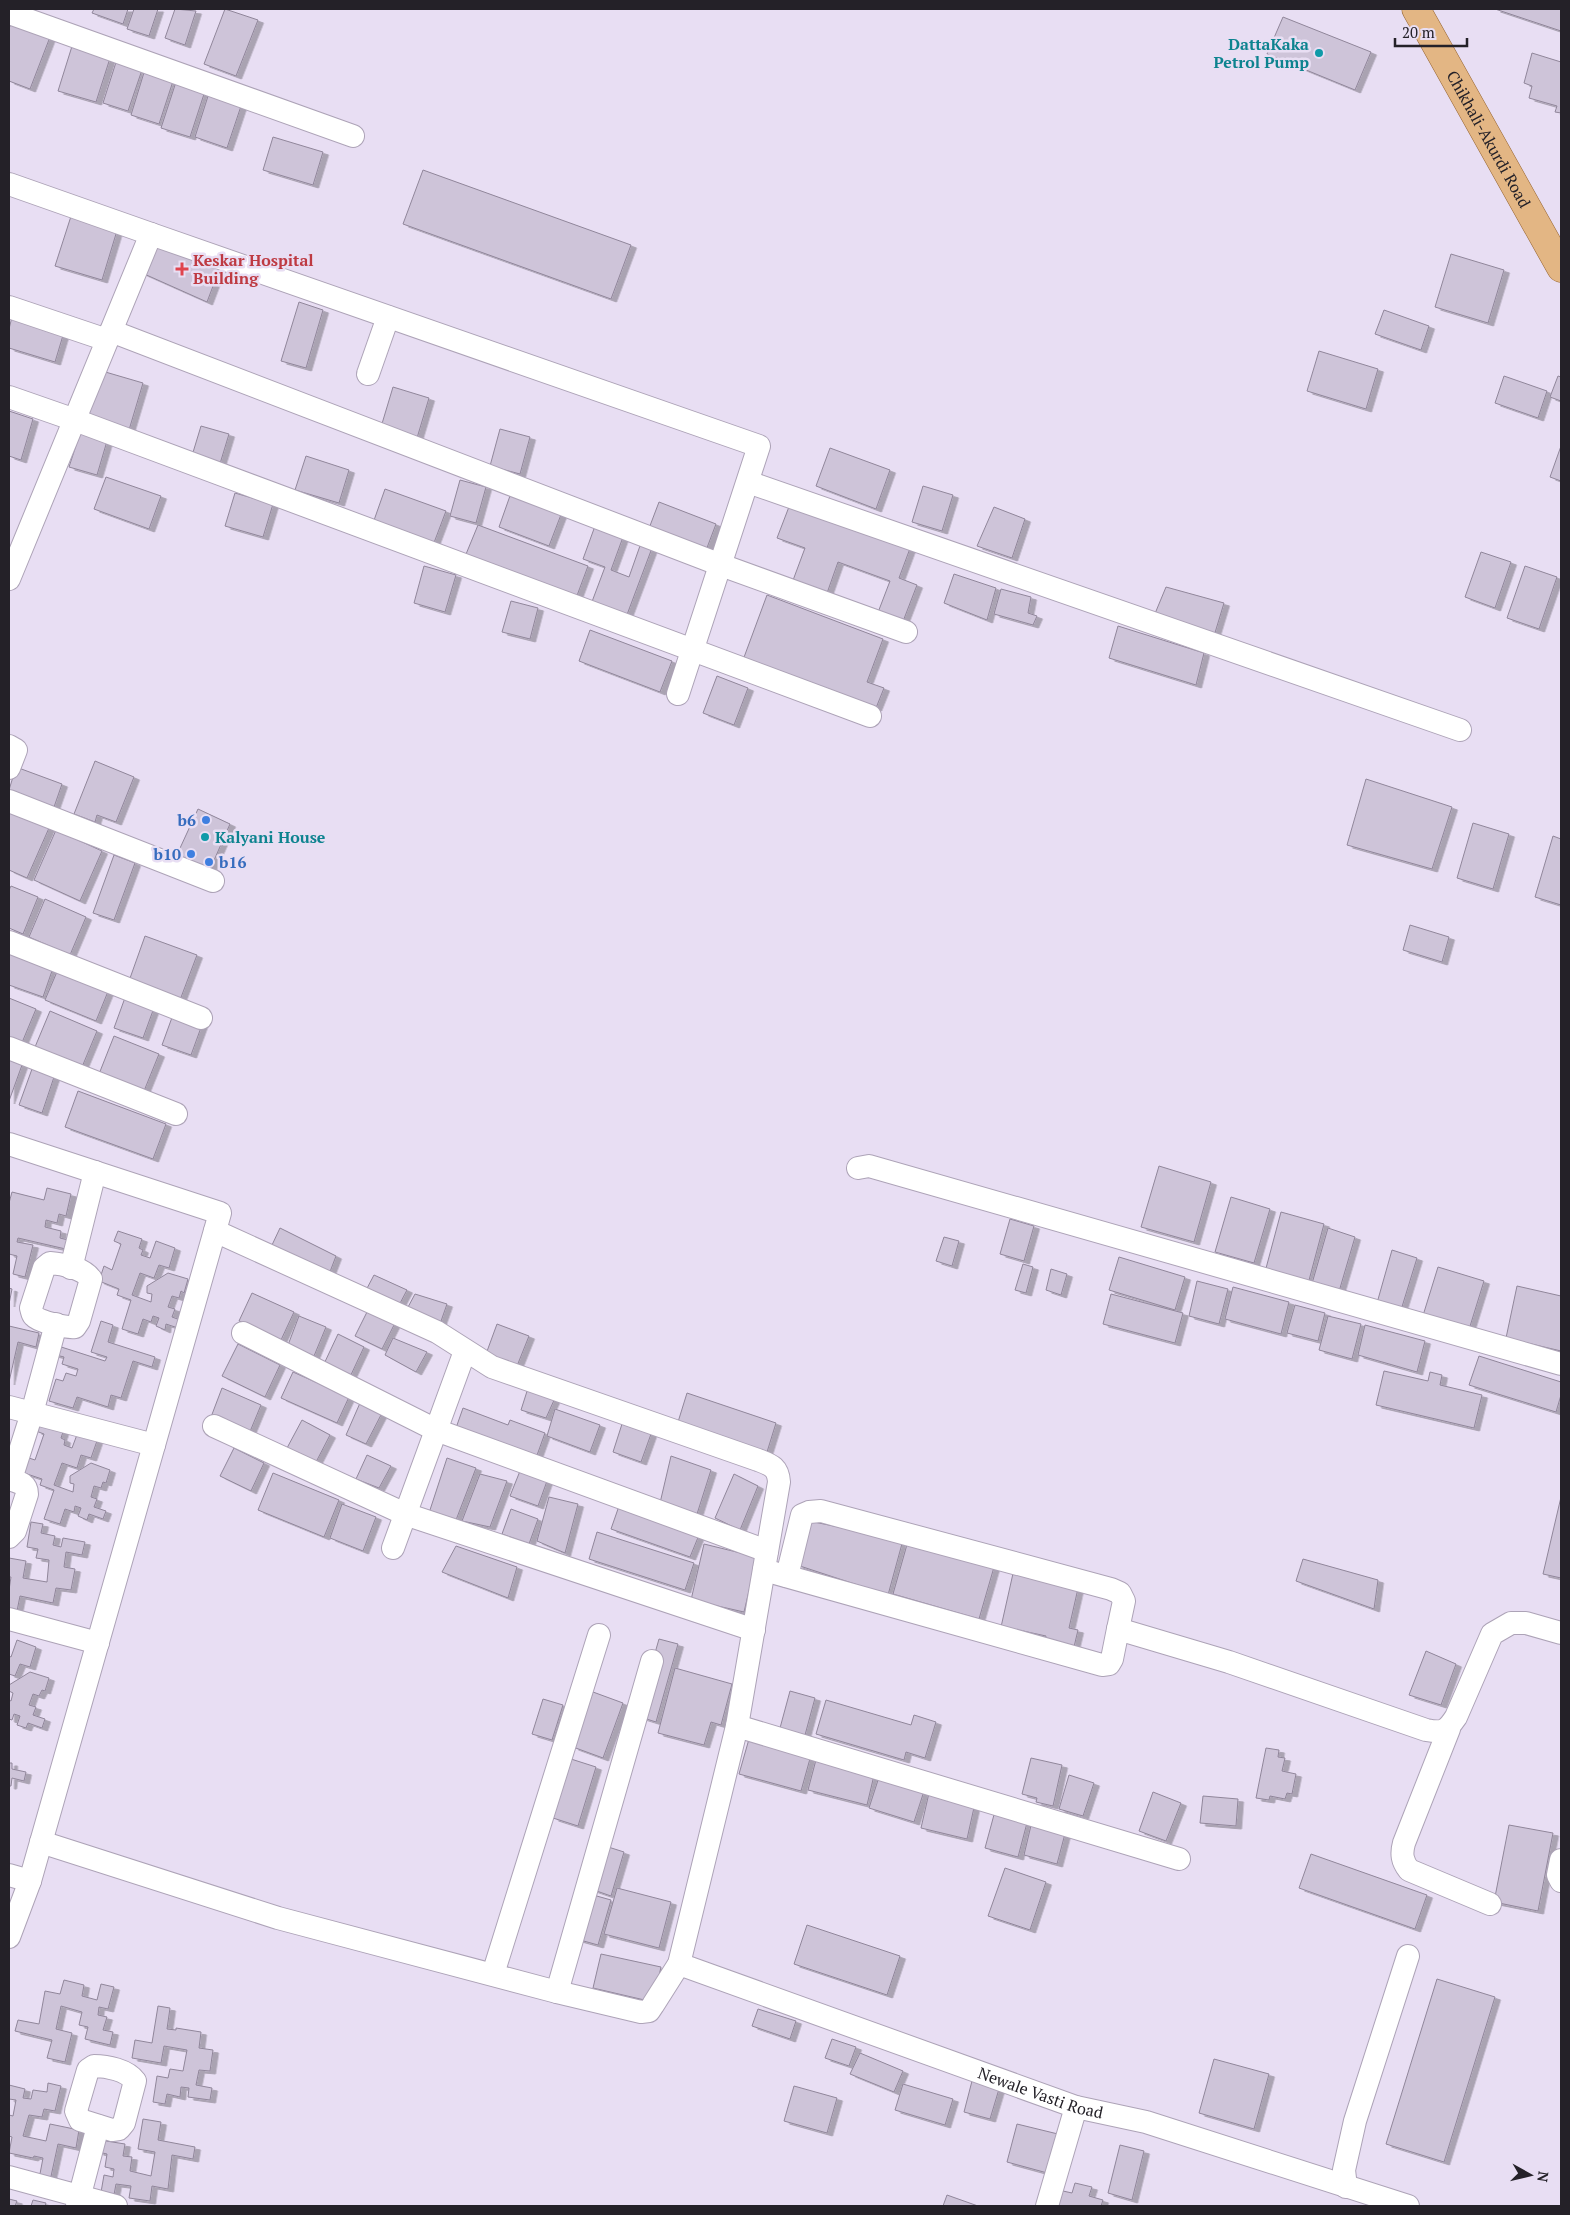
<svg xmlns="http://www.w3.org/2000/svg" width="1570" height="2215" font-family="'PT Serif',serif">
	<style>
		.building { fill: #cec4d9; stroke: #90869a; filter: url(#shadow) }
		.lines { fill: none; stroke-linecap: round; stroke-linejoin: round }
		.minor-casing { stroke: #ada3b7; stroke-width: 24 }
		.major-casing { stroke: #94622e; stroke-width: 29 }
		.minor { stroke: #fff; stroke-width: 22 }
		.major { stroke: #e3b684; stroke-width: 28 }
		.culture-dot { fill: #0f9aa8; stroke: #e8def3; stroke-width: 2 }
		.health-dot { fill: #e0444e; stroke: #e8def3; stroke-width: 2 }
		.shop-dot { fill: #3f7fe0; stroke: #e8def3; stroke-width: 2 }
		.labels { text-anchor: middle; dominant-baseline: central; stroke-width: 5; stroke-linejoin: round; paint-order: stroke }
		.culture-label { font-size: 16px; font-weight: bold; fill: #0d838f; stroke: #e8def3; text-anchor: end }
		.street-label { font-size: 16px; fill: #242128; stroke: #e8def3 }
		.health-label { font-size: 16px; font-weight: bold; fill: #be3a42; stroke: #e8def3; text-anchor: start }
		.shop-label { font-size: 16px; font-weight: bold; fill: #366cbe; stroke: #e8def3; text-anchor: end }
	</style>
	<defs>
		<filter id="shadow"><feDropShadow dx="5.5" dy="3" stdDeviation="0" flood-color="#0004"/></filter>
	</defs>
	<rect width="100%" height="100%" fill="#e8def3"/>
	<!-- building -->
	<path class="building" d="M94,9H128L123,24L92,13Z
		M134,9H158L149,36L127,29Z
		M175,9L196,11L185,45L165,38Z
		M225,9L258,20L236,76L204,64Z
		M1495,9H1561V31Z
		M1283,17L1371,52L1355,90L1267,54Z
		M11,23L50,37L30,89L9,81V29Z
		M73,43L111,55L96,102L58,91Z
		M1532,53L1561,62V113L1555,112L1557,106L1529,98L1532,86L1524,83Z
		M118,56L144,64L128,111L103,103Z
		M146,66L175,75L159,124L131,115Z
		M176,82L205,91L190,137L161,128Z
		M209,93L242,103L227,148L195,137Z
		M273,137L323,152L313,185L263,170Z
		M423,170L631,245L611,299L403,224Z
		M73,210L119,224L102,280L55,266Z
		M158,237L221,265L207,302L142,273Z
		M1451,254L1504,270L1488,323L1435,307Z
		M299,302L323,310L306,368L281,361Z
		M1384,310L1429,326L1421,350L1375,334Z
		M12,317L64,332L55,362L9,348V329Z
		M1319,351L1378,369L1366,409L1307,391Z
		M102,371L143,383L129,430L88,418Z
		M1504,376L1547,391L1538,418L1495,403Z
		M1558,376L1561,377V401L1550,397Z
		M393,387L429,398L417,438L381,427Z
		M9,411L33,419L21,460L9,456Z
		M201,426L229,434L219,467L191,459Z
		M500,429L530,437L520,474L490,466Z
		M80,433L107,441L97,475L69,467Z
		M1561,446V481L1550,477Z
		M830,448L890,470L876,509L816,486Z
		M306,456L349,470L339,503L295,490Z
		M106,477L161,496L149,529L94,509Z
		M460,480L486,487L476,523L450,516Z
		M923,486L953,495L942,531L912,522Z
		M385,489L446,511L432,548L372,526Z
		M235,493L273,504L263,537L225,526Z
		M511,493L562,512L549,546L499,527Z
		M792,499L912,543L899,578L917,585L902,624L877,615L890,581L838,562L826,596L792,583L805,548L777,538Z
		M659,502L716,524L705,553L648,531Z
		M994,507L1025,519L1012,558L977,546Z
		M478,525L588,566L575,601L464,559Z
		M595,526L623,537L611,570L629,577L641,543L652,548L625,620L590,607L605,567L583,559Z
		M1481,552L1511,562L1495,608L1465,597Z
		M424,566L456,575L445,612L414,603Z
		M1525,566L1557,577L1539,629L1507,618Z
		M954,574L996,588L987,620L944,603Z
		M1166,587L1224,603L1214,636L1154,616Z
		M1001,589L1031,597L1028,613L1037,616L1033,625L994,614Z
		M767,595L883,639L867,682L884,688L876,708L743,660Z
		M511,601L538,608L530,639L502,632Z
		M1118,626L1204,653L1196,685L1109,658Z
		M590,630L672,661L660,692L579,661Z
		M717,676L748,688L734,725L703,713Z
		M95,761L134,777L116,822L97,815L95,822L74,814Z
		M16,767L62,784L54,807L9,790Z
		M1366,779L1452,807L1432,869L1347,845Z
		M198,809L230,824L208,874L175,859Z
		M9,810L49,828L27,878L9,870Z
		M1473,823L1509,834L1493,889L1457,878Z
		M56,830L102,851L80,901L34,880Z
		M1553,836L1561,839V905L1535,897Z
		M114,855L135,863L114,920L93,913Z
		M11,886L38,897L23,934L9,928V890Z
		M45,899L86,917L70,955L29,937Z
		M1410,925L1449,937L1442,962L1403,950Z
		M145,936L197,955L180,1000L129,981Z
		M9,950L54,965L43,997L9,985Z
		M59,967L109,989L96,1021L45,1000Z
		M126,995L155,1005L143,1038L114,1028Z
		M9,998L36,1009L21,1045L9,1040Z
		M50,1011L97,1031L82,1067L35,1047Z
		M174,1012L203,1022L191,1055L162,1045Z
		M114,1036L159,1054L144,1091L99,1074Z
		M9,1060L22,1065L9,1101Z
		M32,1069L54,1077L42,1113L19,1105Z
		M78,1091L166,1124L153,1159L65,1127Z
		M1159,1166L1211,1182L1194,1242L1141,1227Z
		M47,1188L71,1194L66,1216L59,1214L57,1223L46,1220L45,1227L61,1231L60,1238L72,1241L70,1250L18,1238L17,1242L33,1245L25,1277L13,1274L17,1256L9,1254V1203L12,1192L44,1200Z
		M1231,1197L1270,1209L1254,1263L1215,1252Z
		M1281,1212L1324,1224L1308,1284L1265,1272Z
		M1010,1219L1034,1226L1024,1261L1000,1254Z
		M280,1228L336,1256L328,1277L272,1245Z
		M1328,1228L1355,1237L1338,1295L1311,1287Z
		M118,1231L142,1239L139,1248L143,1250L141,1255L150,1258L156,1241L175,1248L169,1268L159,1265L154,1278L140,1273L132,1295L151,1302L152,1294L147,1293V1286L168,1273L188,1279L184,1293L181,1291L179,1298L172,1296L168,1307L175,1309L172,1317L183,1321L181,1329L166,1324L165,1330L156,1326L159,1318L153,1316L151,1322L143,1319L138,1334L122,1329L131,1300L117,1295L119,1289L99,1281L104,1266L112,1270L121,1244L114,1241Z
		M944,1237L959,1241L952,1266L936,1261Z
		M1392,1250L1417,1258L1401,1310L1377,1303Z
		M1119,1257L1185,1277L1175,1310L1109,1290Z
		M1023,1264L1033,1267L1026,1293L1015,1290Z
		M1438,1267L1484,1281L1467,1336L1421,1322Z
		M1051,1269L1067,1274L1061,1295L1046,1290Z
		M374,1275L407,1290L397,1309L364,1294Z
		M1197,1281L1228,1289L1219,1324L1189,1316Z
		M1517,1286L1561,1296V1351L1506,1338Z
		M1233,1287L1289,1302L1281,1334L1225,1319Z
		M9,1288L12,1289L9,1304Z
		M252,1293L294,1312L281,1340L239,1321Z
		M415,1294L447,1304L440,1324L407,1309Z
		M1111,1294L1183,1313L1175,1343L1103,1324Z
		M1295,1305L1325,1313L1318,1341L1287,1333Z
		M369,1308L396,1321L382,1349L355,1336Z
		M299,1316L326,1327L314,1356L288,1345Z
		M1328,1316L1361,1324L1352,1359L1319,1350Z
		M101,1321L113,1325L108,1342L155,1357L152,1367L133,1361L121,1398L111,1395L108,1407L77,1397L73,1408L49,1401L56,1379L63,1381L66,1373L76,1376L78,1369L62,1364L64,1357L52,1354L55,1345L105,1361L107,1357L91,1352Z
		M497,1324L529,1336L517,1366L486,1354Z
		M1365,1325L1425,1341L1417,1372L1358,1355Z
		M9,1326L39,1333L36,1347L18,1342L9,1382Z
		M338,1334L364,1347L349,1379L323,1366Z
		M393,1338L427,1352L416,1372L385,1355Z
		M238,1344L280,1365L265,1397L222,1376Z
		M1479,1356L1561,1382V1395L1556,1412L1469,1385Z
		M1384,1371L1428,1381L1430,1372L1442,1375L1440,1385L1482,1395L1474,1428L1376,1405Z
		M293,1372L349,1397L337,1423L281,1398Z
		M529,1385L555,1398L546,1418L521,1410Z
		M222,1388L261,1405L249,1434L211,1417Z
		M687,1393L776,1423L767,1452L678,1422Z
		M360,1403L382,1413L366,1444L346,1435Z
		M463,1408L508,1425L510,1420L545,1433L536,1458L456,1428Z
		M555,1409L600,1425L590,1452L547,1436Z
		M302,1420L330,1435L315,1464L287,1448Z
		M40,1421L64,1429L61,1438L65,1440L64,1445L72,1448L78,1432L98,1438L91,1458L81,1455L77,1468L62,1463L54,1485L73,1492L74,1484L70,1483V1476L91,1463L110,1470L106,1483L103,1482L101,1488L94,1486L91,1497L97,1499L94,1507L106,1511L103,1519L89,1514L87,1520L78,1516L81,1508L75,1506L74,1512L65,1509L60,1524L44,1519L54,1490L40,1485L42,1479L21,1472L26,1457L35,1460L44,1434L36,1431Z
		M622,1424L651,1434L641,1462L613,1452Z
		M234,1448L264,1463L251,1491L220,1476Z
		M367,1455L391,1466L379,1488L356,1479Z
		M671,1456L711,1470L697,1514L660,1503Z
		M447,1458L476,1468L456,1520L429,1513Z
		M520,1471L547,1481L538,1506L510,1496Z
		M273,1473L339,1500L324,1537L258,1510Z
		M480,1474L507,1481L490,1527L462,1521Z
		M734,1474L758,1486L740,1530L715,1518Z
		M549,1497L578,1504L565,1553L537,1541Z
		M1561,1497V1578L1543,1574Z
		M342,1504L376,1517L363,1551L330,1538Z
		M619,1506L699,1535L690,1557L611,1529Z
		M511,1509L538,1519L529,1544L502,1534Z
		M809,1521L903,1540L888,1595L797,1565Z
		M31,1522L43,1524L41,1533L55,1536L53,1545L61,1547L63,1538L85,1542L82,1555L66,1552L64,1567L75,1569L71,1590L56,1588L53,1603L20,1596L16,1616L9,1615V1590L11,1577H9V1558L26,1561L23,1578L47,1582L49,1560L36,1558L38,1549L27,1547Z
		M597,1532L694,1563L685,1590L589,1559Z
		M908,1541L994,1567L979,1619L893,1594Z
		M704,1544L757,1557L744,1612L691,1600Z
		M456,1546L517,1567L508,1598L442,1572Z
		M1303,1559L1378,1580L1374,1609L1296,1581Z
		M1014,1569L1079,1584L1069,1628L1078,1630L1073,1651L1044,1644L1046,1636L1023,1631L1021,1639L1001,1627Z
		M659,1639L678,1644L656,1722L637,1716Z
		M17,1640L36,1647L30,1667L20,1664L15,1676L9,1674V1656L11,1657Z
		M1426,1651L1456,1664L1441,1705L1409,1695Z
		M675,1668L732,1684L721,1725L711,1722L704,1745L658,1733Z
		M30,1672L49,1678L45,1691L42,1690L39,1696L33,1694L29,1705L36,1707L33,1715L45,1719L42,1728L28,1723L26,1728L17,1725L20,1716L14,1714L12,1720L9,1719V1700L11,1701L13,1693L9,1691V1685Z
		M790,1691L815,1698L805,1735L780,1728Z
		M593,1692L623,1703L603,1758L573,1747Z
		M543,1699L563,1705L552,1740L532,1734Z
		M826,1700L911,1725L914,1715L936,1722L925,1758L906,1752L904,1760L816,1734Z
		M749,1739L811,1755L801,1791L739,1774Z
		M1266,1748L1279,1750L1278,1757L1285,1758L1282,1771L1296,1774L1292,1794L1287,1793L1285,1799L1270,1796L1269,1800L1256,1798Z
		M817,1756L875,1771L867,1805L808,1790Z
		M1031,1758L1062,1765L1053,1806L1036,1802L1037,1798L1022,1794Z
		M571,1759L596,1767L578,1826L553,1818Z
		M9,1763H12V1769L26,1772L24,1781L12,1778L11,1786H9Z
		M880,1774L925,1788L914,1822L869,1808Z
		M1069,1775L1094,1783L1083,1816L1059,1809Z
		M1153,1792L1181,1803L1166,1841L1139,1831Z
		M929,1793L975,1803L967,1839L921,1828Z
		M1203,1796L1238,1799L1236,1826L1200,1823Z
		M995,1811L1028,1819L1018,1857L985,1848Z
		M1033,1817L1067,1826L1057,1864L1024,1855Z
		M1509,1825L1553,1833L1538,1911L1494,1902Z
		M602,1845L624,1852L611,1896L588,1888Z
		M1311,1854L1427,1895L1415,1929L1299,1888Z
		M1005,1868L1046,1882L1030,1930L988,1916Z
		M617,1888L671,1902L659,1948L604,1934Z
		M586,1893L611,1900L598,1945L573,1938Z
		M807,1925L900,1956L887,1995L794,1964Z
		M601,1954L661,1967L653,2002L593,1988Z
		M1437,1979L1495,1997L1444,2162L1386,2144Z
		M64,1980L84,1985L82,1996L97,2000L101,1984L114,1987L108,2009L99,2007L98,2015L107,2017L103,2030L113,2032L110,2045L85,2039L88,2027L79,2025L82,2012L61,2006L56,2029L72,2033L65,2062L47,2058L52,2040L15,2031L18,2020L39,2024L45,1991L60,1994Z
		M158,2006L170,2008L167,2029L176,2030V2028L201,2032L199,2048L213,2050L210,2071L199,2070L196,2085L212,2088L210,2100L188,2097L189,2088L181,2087L180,2097L167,2094L165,2104L153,2102L157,2076L168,2078L170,2069L183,2071L187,2050L164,2046L161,2063L132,2058L135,2040L152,2043Z
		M758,2009L796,2021L790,2039L752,2026Z
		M832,2039L856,2047L849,2066L825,2058Z
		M860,2053L903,2071L894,2092L850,2074Z
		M1214,2059L1269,2074L1254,2129L1199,2113Z
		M972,2081L999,2089L990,2119L964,2112Z
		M48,2083L61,2086L55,2111L44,2109L42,2117L29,2115L23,2136L46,2141L50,2124L79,2130L76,2148L58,2144L50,2181L39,2179L43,2158L34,2156L33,2158L9,2153L12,2137L9,2136V2115L13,2116L16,2100L9,2099V2085L25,2089L23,2098L31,2099L33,2090L47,2092Z
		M903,2084L953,2099L945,2125L895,2110Z
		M794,2086L837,2098L827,2133L784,2121Z
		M143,2119L161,2122L158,2140L195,2147L193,2159L172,2155L168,2189L152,2186L150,2201L129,2198L131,2186L116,2184L113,2200L100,2198L104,2175L113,2177L114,2169L105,2167L107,2154L98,2152L100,2140L125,2144L123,2156L132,2157L130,2171L151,2176L155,2152L138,2149Z
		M1017,2124L1062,2135L1051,2174L1007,2162Z
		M1120,2145L1144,2151L1132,2200L1108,2193Z
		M1075,2183L1092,2187L1089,2196L1103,2200L1101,2206H1058L1063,2191L1072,2193Z
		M947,2195L978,2206H943Z
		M9,2199L17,2201L15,2206H9Z
		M33,2200L46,2203L45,2206H31Z"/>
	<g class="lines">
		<!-- minor casing -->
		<g class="minor-casing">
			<g id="minor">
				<path d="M9,13L353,136"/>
				<path d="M9,184L151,234"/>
				<path d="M9,307L107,340"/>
				<path d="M111,331L721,565L906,632"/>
				<path d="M368,374L388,317"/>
				<path d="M9,397L75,420L870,716"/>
				<path d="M748,482L1460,730"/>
				<path d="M9,579L151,234L759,446L678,694"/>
				<path d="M9,746L16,750L9,768"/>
				<path d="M9,801L213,881"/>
				<path d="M9,942L201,1018"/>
				<path d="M9,1048L176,1114"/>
				<path d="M9,1144L220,1213L30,1881L9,1937"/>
				<path d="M858,1168L869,1166L1561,1364"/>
				<path d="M215,1231L437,1332L492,1367L758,1460C771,1465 778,1467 779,1482L737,1726"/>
				<path d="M50,1263C63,1264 83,1268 91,1279L79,1321L75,1327C67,1328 39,1322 34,1316C32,1314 32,1311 31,1308L44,1268Z"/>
				<path d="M71,1268L95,1172"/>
				<path d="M243,1333L436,1430L767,1551"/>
				<path d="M9,1407L154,1445"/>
				<path d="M214,1426L405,1514L754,1630"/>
				<path d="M9,1479C18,1482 27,1483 27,1494L15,1531L9,1537"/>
				<path d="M11,1479L32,1413L56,1324"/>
				<path d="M393,1548L465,1351"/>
				<path d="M764,1570L1102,1665L1109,1664L1112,1659L1118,1629L1229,1662L1426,1730C1443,1733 1446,1732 1456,1717L1492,1634L1511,1623H1526L1561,1633"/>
				<path d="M787,1576L802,1515L809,1512L821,1511L1111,1589L1120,1593L1124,1601L1118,1629"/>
				<path d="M9,1619L98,1643"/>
				<path d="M1449,1729L1404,1843C1401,1854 1402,1861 1409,1870L1490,1904"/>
				<path d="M41,1842L278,1918L557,1992L652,1661"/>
				<path d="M1561,1860L1558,1875L1561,1881"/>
				<path d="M9,1875L30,1881"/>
				<path id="s1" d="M679,1964L1076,2107L1146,2122L1408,2206"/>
				<path d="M493,1974L599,1635"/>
				<path d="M557,1992L641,2012L649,2011L653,2005L679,1964L737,1726L1179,1859"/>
				<path d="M94,2066C107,2066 127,2070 135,2081L124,2123L119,2129L112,2130L80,2120L76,2111L88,2070Z"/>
				<path d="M9,2177L116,2206"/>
				<path d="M1346,2187L1344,2170L1355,2121L1408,1956"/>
				<path d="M77,2206L98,2126"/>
				<path d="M1047,2206L1076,2107"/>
			</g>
		</g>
		<!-- major casing -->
		<g class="major-casing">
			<g id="major">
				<path id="s2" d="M1416,9L1561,268"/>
			</g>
		</g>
		<!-- minor -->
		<use href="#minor" class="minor"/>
		<!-- major -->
		<use href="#major" class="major"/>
	</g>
	<!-- markers -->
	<g class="culture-dot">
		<circle cx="1319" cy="53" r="5"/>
		<circle cx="205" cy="837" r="5"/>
	</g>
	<path class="health-dot" d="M179.5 261.5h5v5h5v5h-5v5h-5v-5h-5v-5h5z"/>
	<g class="shop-dot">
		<circle cx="206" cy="820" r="5"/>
		<circle cx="191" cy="854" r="5"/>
		<circle cx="209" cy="862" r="5"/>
	</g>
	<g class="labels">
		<!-- culture labels -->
		<g class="culture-label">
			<text x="1309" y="44">DattaKaka<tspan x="1309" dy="18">Petrol Pump</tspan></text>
			<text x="215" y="837" text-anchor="start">Kalyani House</text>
		</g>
		<!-- street labels -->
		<g class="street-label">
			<text stroke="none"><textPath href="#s2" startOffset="149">Chikhali-Akurdi Road</textPath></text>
			<text stroke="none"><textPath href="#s1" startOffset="384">Newale Vasti Road</textPath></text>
		</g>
		<!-- health labels -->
		<g class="health-label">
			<text x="193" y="260">Keskar Hospital<tspan x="193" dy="18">Building</tspan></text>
		</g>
		<!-- shop labels -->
		<g class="shop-label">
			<text x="196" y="820">b6</text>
			<text x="181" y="854">b10</text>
			<text x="219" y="862" text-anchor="start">b16</text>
		</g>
	</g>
	<!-- border -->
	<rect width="1570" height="2215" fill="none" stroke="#242128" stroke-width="20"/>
	<!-- north arrow -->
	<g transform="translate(1530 2175) rotate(98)" stroke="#e8def3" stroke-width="4" paint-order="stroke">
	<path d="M0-4L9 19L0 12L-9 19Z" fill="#242128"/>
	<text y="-8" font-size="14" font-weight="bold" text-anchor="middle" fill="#242128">N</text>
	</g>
	<!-- scale -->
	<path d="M1395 38v8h72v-8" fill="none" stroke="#242128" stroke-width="2.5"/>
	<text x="1402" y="38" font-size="15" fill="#242128" stroke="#e8def3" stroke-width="4" paint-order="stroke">20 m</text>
</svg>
